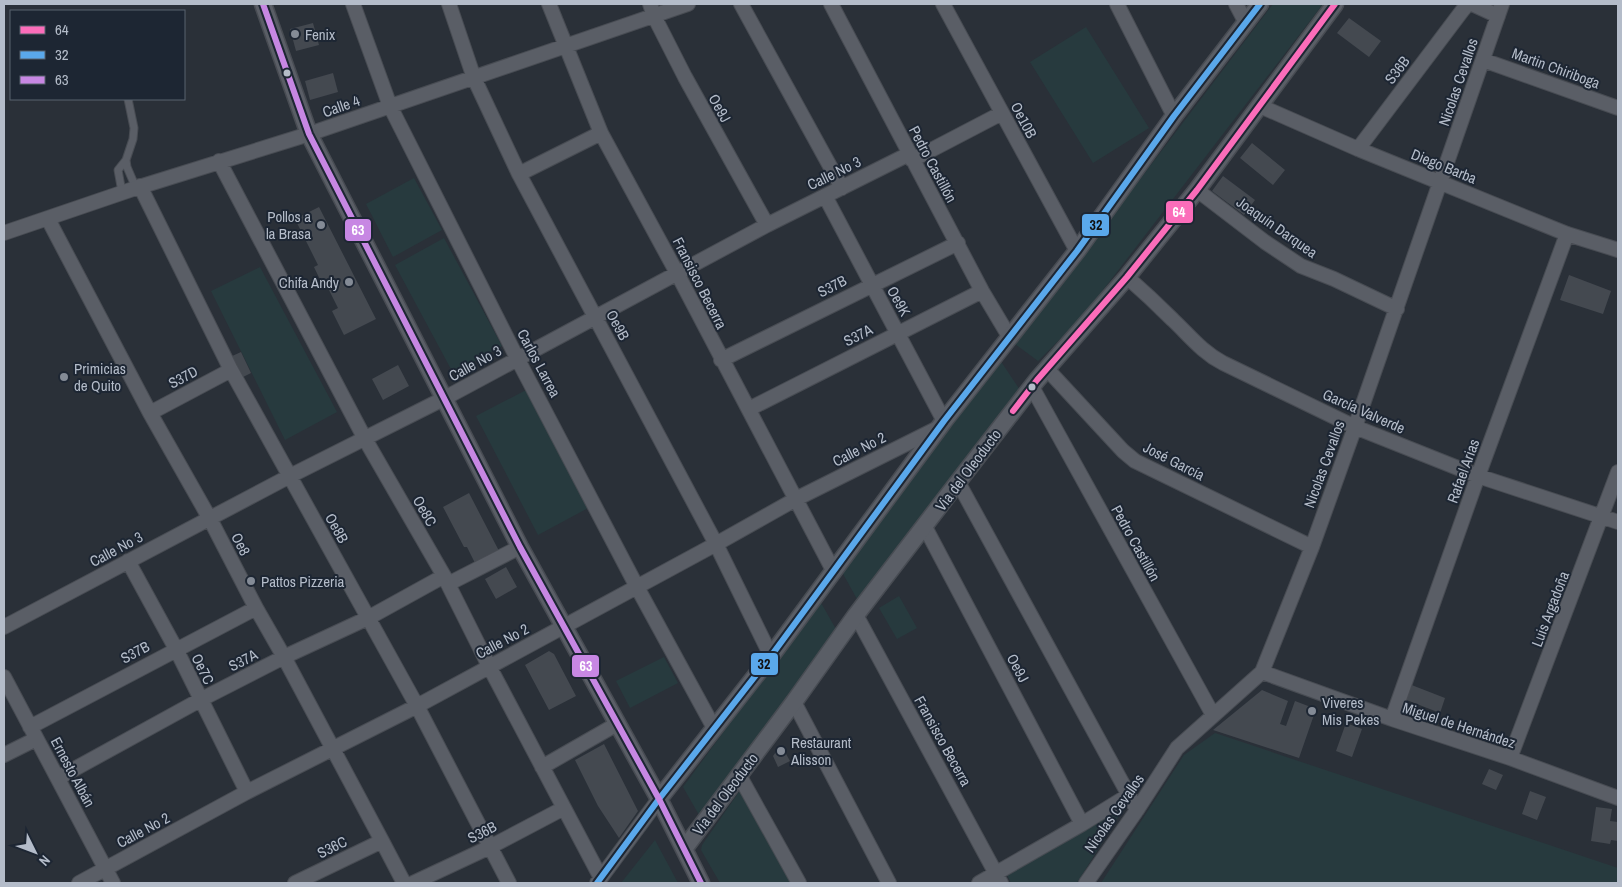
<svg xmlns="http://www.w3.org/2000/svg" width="1622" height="887" font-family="'Archivo Narrow',sans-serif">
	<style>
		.green { fill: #273a3e }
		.building { fill: #444950 }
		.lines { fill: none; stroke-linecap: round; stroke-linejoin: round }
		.service-casing { stroke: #484c53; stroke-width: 9 }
		.minor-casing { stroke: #484c53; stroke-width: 16 }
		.tertiary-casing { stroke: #484c53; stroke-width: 19 }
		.service { stroke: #5a5e66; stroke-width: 7 }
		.minor { stroke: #5a5e66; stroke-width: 14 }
		.tertiary { stroke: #5a5e66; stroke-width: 16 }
		.bus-1-casing { stroke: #1d2633; stroke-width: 10 }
		.bus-2-casing { stroke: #1d2633; stroke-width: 10 }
		.bus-3-casing { stroke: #1d2633; stroke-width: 10 }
		.bus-1 { stroke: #fb6dba; stroke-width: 6 }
		.bus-2 { stroke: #5aa8eb; stroke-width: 6 }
		.bus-3 { stroke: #c787e3; stroke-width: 6 }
		.poi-dot { fill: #848b96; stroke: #1d2633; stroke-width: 2 }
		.bus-dot { fill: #b4bcc9; stroke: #1d2633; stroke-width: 2 }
		.labels { text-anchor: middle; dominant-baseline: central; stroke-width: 4; stroke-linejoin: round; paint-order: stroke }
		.poi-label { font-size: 15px; fill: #b4bcc9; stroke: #1d2633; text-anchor: start }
		.street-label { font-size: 15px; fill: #b4bcc9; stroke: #1d2633 }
		.line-badge { stroke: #1d2633; stroke-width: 2 }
		.badge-label { font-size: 14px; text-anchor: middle; font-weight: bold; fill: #fff }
		.pale-badge-label { font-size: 14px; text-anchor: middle; font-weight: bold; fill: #111 }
	</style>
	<rect width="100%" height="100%" fill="#2a3038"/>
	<!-- green -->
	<path class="green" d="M1273,4H1323L1083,316L1038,361L1015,344Z
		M1086,27L1149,128L1093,163L1030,62Z
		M414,178L442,230L393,257L366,204Z
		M444,238L502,346L453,373L395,265Z
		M260,267L337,412L285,440L211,291Z
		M1000,360L1020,390L857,599L842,572Z
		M528,389L590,507L538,535L476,416Z
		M899,596L917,628L897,639L879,608Z
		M820,601L837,631L699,815L683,787Z
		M664,657L678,683L630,708L616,681Z
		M1215,733L1618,868V883H1101L1184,755Z
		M741,789L792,883H720L701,850L702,845Z
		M1127,803L1077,883H1011L1006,873Z
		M655,840L678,883H621Z"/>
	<!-- building -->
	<path class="building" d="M1349,18L1381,41L1369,57L1337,33Z
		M313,23L319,45L296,51L290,29Z
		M333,73L338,92L310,100L305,81Z
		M1252,143L1285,170L1273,185L1240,158Z
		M1223,176L1255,200L1244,215L1212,191Z
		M319,207L376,319L344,335L332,311L338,308L327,286L324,288L314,267L318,265L295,219Z
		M1569,275L1611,291L1603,314L1560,300Z
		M241,352L251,373L239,379L230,357Z
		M398,365L409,386L383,400L372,379Z
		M469,493L498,549V553L476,565L467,547H464L443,507Z
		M506,567L517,587L496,599L485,579Z
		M549,651L554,654L576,696L549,710L525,665Z
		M1409,684L1445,698L1440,713L1404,699Z
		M1262,690L1288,701L1280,724L1286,726L1295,701L1316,709L1299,758L1213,730Z
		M1346,723L1362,729L1352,757L1336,751Z
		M604,744L638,811L619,838L598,806L575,760Z
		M781,745L790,761L778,767L773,756Z
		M1489,769L1503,775L1496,790L1482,784Z
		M1530,791L1546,797L1537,820L1522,814Z
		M1596,807L1612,809L1610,821L1618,822V841L1611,840L1610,844L1591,841Z"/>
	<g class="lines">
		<!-- service casing -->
		<g class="service-casing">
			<path id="service" d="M128,99L134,128L133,139L126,160L127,167L136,188
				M122,192L118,170L126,160"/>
		</g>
		<!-- minor casing -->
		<g class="minor-casing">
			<path id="minor" d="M353,4L390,106L517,358L637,587L714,728
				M449,4L474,78L519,174L716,544L771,656
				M549,4L601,133L677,273L834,572
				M650,4L654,16L685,77L767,225
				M741,4L842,188
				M831,4L982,291L1010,338
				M943,4L1077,251
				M1117,4L1174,116
				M1236,4L1246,23
				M1472,4L1498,16
				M1483,60L1618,108
				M1260,106L1358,149L1567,234L1618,250
				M1358,149L1462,11L1467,5L1471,4
				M912,160L1002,113
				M219,161L365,439L444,576L489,666L601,878
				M519,174L601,133
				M140,186L231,370L417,706L509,883
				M1197,190L1265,242L1301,266L1334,279L1397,309
				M825,196L944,421
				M48,219L150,413L210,519L256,608L284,657L382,841L404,883
				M4,233L136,188L309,134L688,4
				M1127,277C1143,291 1158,305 1173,320C1190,336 1202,352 1223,363L1355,427L1478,476L1618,522
				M721,360L958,243
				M1047,369L1123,451L1135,461L1312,547
				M1032,387L1213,715
				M749,409L982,291
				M150,413L231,370
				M958,482L1137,810
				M925,527L1082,824
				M128,561L176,649L247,792
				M448,584L520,547
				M856,615L1001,883
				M4,627L290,476L443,399L767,225L909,154
				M1262,672L1392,719L1510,758L1618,798
				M4,677L113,883
				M794,702L889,883
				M1392,719L1478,476L1567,234
				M30,727L256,608
				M4,755L36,739
				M1510,758L1618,472
				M542,767L617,724
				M739,775L799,883
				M58,778L200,700L284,657L368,618L444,576
				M79,883L247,792L417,706L716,544L796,499L940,427
				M295,883L382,841
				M413,883L490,847L564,808
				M597,883L659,799
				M979,883L1082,824L1129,795
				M1086,883L1137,810L1177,748L1262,672L1312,547L1355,427L1502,4"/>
		</g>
		<!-- tertiary casing -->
		<g class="tertiary-casing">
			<path id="tertiary" d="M263,4L309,134L520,547L659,799L701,883
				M659,799L771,656L944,421L1077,251L1174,116L1260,4
				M684,849L794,702L856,615L958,482L1037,380L1127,277L1197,190L1335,4"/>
		</g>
		<!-- service -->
		<use href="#service" class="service"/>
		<!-- minor -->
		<use href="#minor" class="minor"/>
		<!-- tertiary -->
		<use href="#tertiary" class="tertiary"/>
		<!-- bus-1 casing -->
		<g class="bus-1-casing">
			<path id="bus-1" d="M1013,411L1037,380L1127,277L1197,190L1335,4"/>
		</g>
		<!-- bus-2 casing -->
		<g class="bus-2-casing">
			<path id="bus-2" d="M597,883L659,799L771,656L944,421L1077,251L1174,116L1260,4"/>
		</g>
		<!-- bus-3 casing -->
		<g class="bus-3-casing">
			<path id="bus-3" d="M263,4L309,134L520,547L659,799L701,883"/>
		</g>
		<!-- bus-1 -->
		<use href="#bus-1" class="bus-1"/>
		<!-- bus-2 -->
		<use href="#bus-2" class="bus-2"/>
		<!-- bus-3 -->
		<use href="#bus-3" class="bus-3"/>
	</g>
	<!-- markers -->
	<g class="poi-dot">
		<circle cx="295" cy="34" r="5"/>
		<circle cx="321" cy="225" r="5"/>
		<circle cx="349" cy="282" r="5"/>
		<circle cx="64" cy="377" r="5"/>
		<circle cx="251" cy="581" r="5"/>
		<circle cx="1312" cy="711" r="5"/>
		<circle cx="781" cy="751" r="5"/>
	</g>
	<g class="bus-dot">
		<circle cx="287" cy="73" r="4.5"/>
		<circle cx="1032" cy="387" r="4.5"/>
	</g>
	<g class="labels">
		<!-- poi labels -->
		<g class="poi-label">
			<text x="305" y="34">Fenix</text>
			<text x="311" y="216" text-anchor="end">Pollos a<tspan x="311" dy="17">la Brasa</tspan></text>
			<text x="339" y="282" text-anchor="end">Chifa Andy</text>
			<text x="74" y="368">Primicias<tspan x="74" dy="17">de Quito</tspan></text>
			<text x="261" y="581">Pattos Pizzeria</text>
			<text x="1322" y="702">Viveres<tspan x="1322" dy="17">Mis Pekes</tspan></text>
			<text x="791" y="742">Restaurant<tspan x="791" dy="17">Alisson</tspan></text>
		</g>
		<!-- street labels -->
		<g class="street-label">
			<text transform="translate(1556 68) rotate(20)">Martin Chiriboga</text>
			<text transform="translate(1397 70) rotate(-53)">S36B</text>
			<text transform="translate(1458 82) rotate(-71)">Nicolas Cevallos</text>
			<text transform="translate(341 106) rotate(-19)">Calle 4</text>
			<text transform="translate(720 108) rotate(61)">Oe9J</text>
			<text transform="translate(1024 120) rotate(62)">Oe10B</text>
			<text transform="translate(933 164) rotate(62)">Pedro Castillón</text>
			<text transform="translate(1444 166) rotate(22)">Diego Barba</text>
			<text transform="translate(834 173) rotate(-26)">Calle No 3</text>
			<text transform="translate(1277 227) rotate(35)">Joaquín Darquea</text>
			<text transform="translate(700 283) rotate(63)">Fransisco Becerra</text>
			<text transform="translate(832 286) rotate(-27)">S37B</text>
			<text transform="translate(899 301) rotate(61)">Oe9K</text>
			<text transform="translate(618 325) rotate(62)">Oe9B</text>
			<text transform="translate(858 335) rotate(-27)">S37A</text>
			<text transform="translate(475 363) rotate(-29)">Calle No 3</text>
			<text transform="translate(539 363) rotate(62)">Carlos Larrea</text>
			<text transform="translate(183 377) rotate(-28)">S37D</text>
			<text transform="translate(1364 411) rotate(24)">García Valverde</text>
			<text transform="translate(859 449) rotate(-27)">Calle No 2</text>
			<text transform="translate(1174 461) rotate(27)">José García</text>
			<text transform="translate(1324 464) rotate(-70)">Nicolas Cevallos</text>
			<text transform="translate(968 470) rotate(-53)">Via del Oleoducto</text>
			<text transform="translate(1463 471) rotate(-70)">Rafael Arias</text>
			<text transform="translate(425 511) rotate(60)">Oe8C</text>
			<text transform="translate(337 528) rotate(61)">Oe8B</text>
			<text transform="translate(1136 543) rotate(61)">Pedro Castillón</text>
			<text transform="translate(241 544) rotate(63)">Oe8</text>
			<text transform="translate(116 549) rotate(-28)">Calle No 3</text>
			<text transform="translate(1550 609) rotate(-69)">Luis Argadoña</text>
			<text transform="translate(502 641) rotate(-28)">Calle No 2</text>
			<text transform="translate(135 652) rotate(-28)">S37B</text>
			<text transform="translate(243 660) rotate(-27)">S37A</text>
			<text transform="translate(1018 668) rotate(62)">Oe9J</text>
			<text transform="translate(203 669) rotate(64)">Oe7C</text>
			<text transform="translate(1459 725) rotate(18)">Miguel de Hernández</text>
			<text transform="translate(943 741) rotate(61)">Fransisco Becerra</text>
			<text transform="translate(73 772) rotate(62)">Ernesto Albán</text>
			<text transform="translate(725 794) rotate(-53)">Via del Oleoducto</text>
			<text transform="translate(1114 813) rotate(-55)">Nicolas Cevallos</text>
			<text transform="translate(143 830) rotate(-28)">Calle No 2</text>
			<text transform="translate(482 832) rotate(-27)">S36B</text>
			<text transform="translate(332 847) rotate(-26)">S36C</text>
		</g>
	</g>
	<g class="line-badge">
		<rect x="1165" y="200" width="29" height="24" rx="5" fill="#fb6dba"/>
		<rect x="1081" y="213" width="29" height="24" rx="5" fill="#5aa8eb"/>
		<rect x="344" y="218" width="28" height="24" rx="5" fill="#c787e3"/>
		<rect x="750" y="652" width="29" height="24" rx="5" fill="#5aa8eb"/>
		<rect x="571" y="654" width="29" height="24" rx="5" fill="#c787e3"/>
	</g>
	<g class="badge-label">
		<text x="1179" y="217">64</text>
		<text x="358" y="235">63</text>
		<text x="586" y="671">63</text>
	</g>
	<g class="pale-badge-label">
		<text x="1096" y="230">32</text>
		<text x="764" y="669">32</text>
	</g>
	<!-- border -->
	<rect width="1622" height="887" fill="none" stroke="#b4bcc9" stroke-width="10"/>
	<!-- legend -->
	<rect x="10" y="10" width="175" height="90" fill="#1d2633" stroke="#59626f"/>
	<rect x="20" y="26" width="25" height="8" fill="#fb6dba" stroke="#59626f"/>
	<text x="55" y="35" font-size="15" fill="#b4bcc9">64</text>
	<rect x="20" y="51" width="25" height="8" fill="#5aa8eb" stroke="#59626f"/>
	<text x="55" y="60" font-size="15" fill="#b4bcc9">32</text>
	<rect x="20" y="76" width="25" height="8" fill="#c787e3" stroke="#59626f"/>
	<text x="55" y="85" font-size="15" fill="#b4bcc9">63</text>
	<!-- north arrow -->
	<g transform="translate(35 852) rotate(132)" stroke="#1d2633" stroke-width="4" paint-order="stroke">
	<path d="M0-4L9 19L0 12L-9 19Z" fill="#b4bcc9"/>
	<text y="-8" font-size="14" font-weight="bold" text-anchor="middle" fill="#b4bcc9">N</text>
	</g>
</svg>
